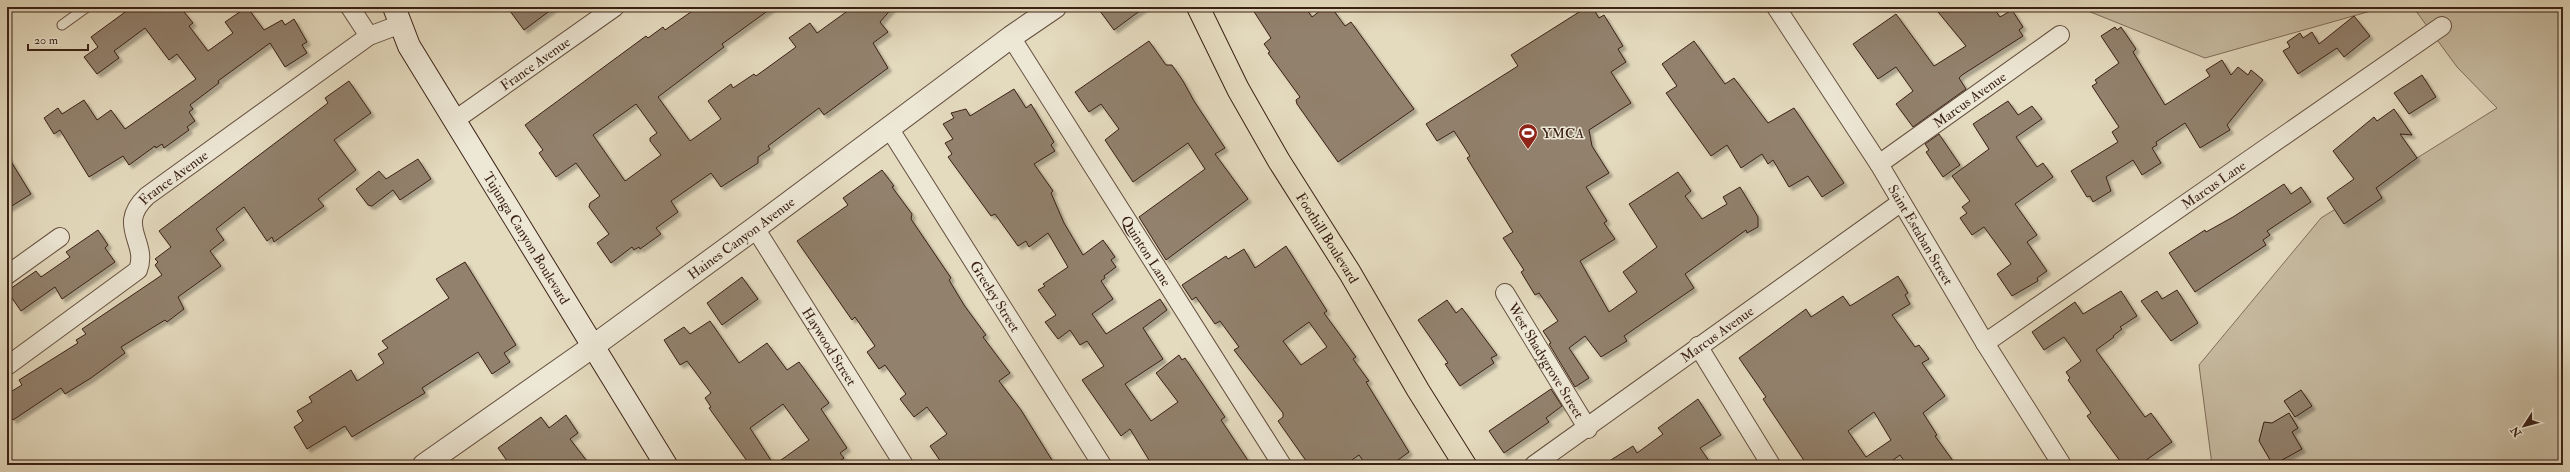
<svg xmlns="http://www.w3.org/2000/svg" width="2570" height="472" font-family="'IM FELL Double Pica',serif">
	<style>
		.green { fill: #c7bba1; stroke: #806e5b }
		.building { fill: #92816d; stroke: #3a2115; fill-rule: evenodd; filter: url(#shadow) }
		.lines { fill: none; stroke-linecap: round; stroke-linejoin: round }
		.service-casing { stroke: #644f3f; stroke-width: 11 }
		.minor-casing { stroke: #644f3f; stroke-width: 20 }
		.tertiary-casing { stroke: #644f3f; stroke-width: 24 }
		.secondary-casing { stroke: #3a2115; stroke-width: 24 }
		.primary-casing { stroke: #3a2115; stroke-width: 24 }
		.service { stroke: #ede7d5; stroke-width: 9 }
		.minor { stroke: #ede7d5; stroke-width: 18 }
		.tertiary { stroke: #ede7d5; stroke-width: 22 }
		.secondary { stroke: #ede7d5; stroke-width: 22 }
		.primary { stroke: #e4dabe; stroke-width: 22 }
		.labels { text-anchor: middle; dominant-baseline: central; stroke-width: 3; stroke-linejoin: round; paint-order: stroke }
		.street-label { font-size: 14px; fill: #3a2115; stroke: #ede7d5 }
		.poi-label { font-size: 14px; fill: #3a2115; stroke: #ede7d5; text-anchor: start }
	</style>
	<defs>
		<filter id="shadow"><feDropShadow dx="3.5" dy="3.5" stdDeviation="1" flood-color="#0004"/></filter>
	</defs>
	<rect width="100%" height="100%" fill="#e4dabe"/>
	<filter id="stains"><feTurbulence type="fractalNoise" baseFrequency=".005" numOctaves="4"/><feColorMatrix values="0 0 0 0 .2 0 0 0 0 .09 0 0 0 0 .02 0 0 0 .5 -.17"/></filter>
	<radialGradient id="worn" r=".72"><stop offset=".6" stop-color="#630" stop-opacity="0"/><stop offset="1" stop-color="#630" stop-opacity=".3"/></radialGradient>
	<!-- green -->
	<path class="green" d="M2078,7H2385L2205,58Z
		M2413,7H2563V465H2212L2199,365L2321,218L2497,108L2457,67Z"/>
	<!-- building -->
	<path class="building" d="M132,7H180L193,23L189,26L208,51L233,33L225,22L247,7L264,30L282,20L285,25L294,19L307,42L302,45L307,53L285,67L270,43L218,81L219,83L190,105L193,109L189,112L195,121L187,127L189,130L164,148L162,144L156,148L155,146L129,165L123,156L89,177L60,130L54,134L44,118L58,108L62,114L84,100L97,120L111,110L125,129L196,79L177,54L169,60L145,28L114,51L119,58L97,74L84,57L98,47L91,37Z
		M507,7H555L524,30Z
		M698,7H773L722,44L724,47L658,97L690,141L721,119L708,101L731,84L733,88L754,74L756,76L796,47L789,38L810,23L817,33L853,7H893L880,22L888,32L873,43L888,68L824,115L819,108L768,146L770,149L758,157V163L721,187L711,173L671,201L678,212L656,228L661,234L640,249L639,247L634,250L632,247L611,263L597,243L609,234L589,207L590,203L600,196L576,163L556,177L539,153L543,150L525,125L646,36L648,38L663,27L665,30ZM636,104L657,133L650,138V141L661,155L625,181L593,135Z
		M1097,7H1145L1114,30Z
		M1251,7H1305L1312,17L1325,7H1331L1345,26L1351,22L1414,109L1338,162L1297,104L1296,100L1300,97L1268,53L1270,52L1264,44L1271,38Z
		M1587,7H1592L1599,18L1604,15L1623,46L1618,49L1626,62L1611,72L1631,103L1589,130L1592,146L1609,173L1586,187L1607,221L1604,223L1615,239L1580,261L1609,312L1637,292L1623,272L1657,247L1629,204L1678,172L1691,191L1685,196L1702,219L1727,204L1723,197L1740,187L1758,217V227L1747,233L1746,230L1685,274L1694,288L1624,336L1627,341L1601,357L1585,336L1569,348L1589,378L1575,387L1549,344L1551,343L1543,331L1558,321L1539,293L1535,295L1521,272L1524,270L1503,238L1513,232L1467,158L1470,156L1454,131L1437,141L1426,124L1518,66L1511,55Z
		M1934,7H1993L2000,17L2012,10L2023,27L2019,30L2023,36L1962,75L1959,78L1966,89L1913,127L1896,104L1913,91L1896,67L1878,79L1853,44L1896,14L1934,66L1966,46Z
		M2354,16L2370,36L2344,57L2337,48L2298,74L2283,51L2290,47L2287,42L2300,33L2303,38L2312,32L2319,44Z
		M2115,27L2117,30L2121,27L2136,49L2133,52L2165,105L2210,76L2206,70L2222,60L2231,75L2238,67L2248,75L2251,70L2263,80L2227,125L2230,130L2200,148L2185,123L2156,142L2157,145L2152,148L2161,163L2142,175L2133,160L2106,177L2111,191L2093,202L2090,196L2087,197L2071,171L2118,142L2112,132L2119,127L2092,86L2097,83L2095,80L2119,63L2101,36Z
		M1149,41L1166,65H1172L1183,81L1194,101L1225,148L1215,154L1248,199L1166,260L1139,217L1205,169L1188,143L1133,182L1105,140L1119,129L1101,104L1089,112L1075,92Z
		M1694,41L1725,84L1734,78L1768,123L1794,108L1844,183L1822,197L1808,176L1789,187L1773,160L1768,164L1762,154L1741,168L1727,145L1711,156L1666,93L1677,86L1662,64Z
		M2422,75L2436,97L2409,114L2394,93Z
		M349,81L371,113L334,140L356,170L318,199L324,206L274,242L272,237L267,241L244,207L216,229L224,240L210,251L221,266L178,297L184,309L167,322L165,320L121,347L125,353L91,378L65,394L61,388L13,420L7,411V394L22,385L19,380L78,343L76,340L86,334L82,329L162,275L155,265L158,262L155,259L171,247L159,231L328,103L325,98Z
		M1014,89L1026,108L1031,104L1054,142L1051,145L1055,151L1034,164L1053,191L1051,193L1064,223L1083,255L1103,240L1115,257L1111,260L1116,267L1104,276L1105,278L1101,281L1113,299L1092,314L1106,334L1160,299L1167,310L1143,328L1163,359L1125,384L1151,421L1178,402L1156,373L1179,355L1182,360L1185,358L1225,417L1221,420L1251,465H1152L1130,429L1121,436L1082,380L1104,366L1087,341L1080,345L1070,330L1058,339L1045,322L1056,315L1038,290L1045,286L1043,284L1068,267L1048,233L1029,247L1026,241L1018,246L995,214L991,216L948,157L952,154L945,143L953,139L943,124L954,118L951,113L966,109L970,116Z
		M2008,101L2018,115L2032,106L2042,119L2016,137L2037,167L2043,163L2053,177L2015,204L2037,235L2027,242L2047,271L2037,278L2038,281L2012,296L1997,274L2011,264L1984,227L1972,235L1960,218L1967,213L1962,207L1970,201L1952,176L1989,149L1973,124Z
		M2394,109L2412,135L2400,134L2417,158L2376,188L2382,198L2344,224L2327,198L2354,179L2333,151L2374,117L2377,121Z
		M1939,134L1960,165L1943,177L1926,152L1929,150L1925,144Z
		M7,155L31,194L7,209Z
		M418,159L431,179L400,200L393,190L372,206L368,205L356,189L379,171L386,179Z
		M882,170L894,186L892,187L912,214L911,219L951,278L949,280L964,305L986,335L983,337L1010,373L999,381L1021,410L1055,465H943L930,446L947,434L927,407L914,417L900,399L906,394L885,365L879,369L867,352L875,346L855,317L852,320L797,241L848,205L843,198Z
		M2284,184L2291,194L2301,187L2311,202L2267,231L2270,235L2263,240L2266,245L2195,292L2169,253L2205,230L2206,232L2233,217Z
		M98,230L108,245L105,248L115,262L62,299L55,287L21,311L7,291L36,271L41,277L70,257L66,252Z
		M1286,246L1327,311L1324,313L1356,357L1353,359L1369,381L1366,382L1409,452L1391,465H1366L1359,455L1345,465H1309L1278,421L1283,417V413L1234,350L1239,347L1220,321L1215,324L1196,297L1192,300L1182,285L1226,256L1228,259L1244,249L1255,268ZM1309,322L1327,347L1301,365L1283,341Z
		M465,262L516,345L504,353L510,362L492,374L478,352L422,388L425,393L352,437L345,426L307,449L294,427L303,421L297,411L312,402L309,397L351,370L357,381L384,363L378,354L388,348L382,341L449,298L436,279Z
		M1898,276L1908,293L1905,295L1910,304L1892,315L1915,347L1919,345L1929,359L1922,363L1945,396L1923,413L1937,435L1935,436L1956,465H1907L1900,455L1886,465H1807L1763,399L1766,397L1739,358L1806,309L1811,317L1843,296L1850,306ZM1874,412L1891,440L1866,457L1848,431Z
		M742,277L758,299L722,325L707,303Z
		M2177,290L2198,323L2171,341L2141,301L2157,291L2162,299Z
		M2121,291L2137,316L2120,327L2122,329L2113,336L2114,337L2096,350L2145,417L2151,413L2172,442L2139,465H2123L2087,416L2091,413L2068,380L2070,378L2066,372L2081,361L2064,337L2044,350L2032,332L2075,302L2083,314Z
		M1447,300L1456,313L1462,308L1497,355L1491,358L1494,363L1460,386L1445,364L1448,363L1418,320Z
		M710,321L739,363L767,343L787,370L799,362L829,403L821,409L847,448L840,453L844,458L834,465H750L709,408L711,407L705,398L711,393L687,361L680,365L664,340L684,327L690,334ZM783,404L809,440L774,465L750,428Z
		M1551,389L1562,406L1546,418L1549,422L1504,453L1489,431Z
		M2301,390L2312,406L2295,417L2284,401Z
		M1698,399L1721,435L1700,448L1712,465H1603L1633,446L1637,453L1663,434L1658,428Z
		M2289,413L2298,428L2292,432L2302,449L2273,465L2259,441L2264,422L2272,423Z
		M566,415L578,433L570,439L590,465H510L498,448L541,417L549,428Z"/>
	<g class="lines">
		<!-- service casing -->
		<g class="service-casing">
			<path id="service" d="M62,25L87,7"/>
		</g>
		<!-- minor casing -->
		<g class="minor-casing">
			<g id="minor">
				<path d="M350,7L369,36"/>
				<path id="s1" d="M1776,7L1879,164L1985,343L2062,465"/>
				<path id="s2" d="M1011,37L1282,465"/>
				<path id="s3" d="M455,120L615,7"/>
				<path id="s4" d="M889,128L1102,465"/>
				<path id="s5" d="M1879,164L2060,35"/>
				<path id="s6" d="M755,228L904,465"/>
				<path d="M7,275L60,237"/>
				<path id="s7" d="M1505,293L1588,429"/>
				<path id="s8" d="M1985,343L2442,26"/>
				<path d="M1698,346L1771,465"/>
				<path id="s9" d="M7,366L138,270C149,242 115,226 147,196L369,36L401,24"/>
				<path id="s10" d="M1534,465L1900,203"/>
			</g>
		</g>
		<!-- tertiary casing -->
		<g class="tertiary-casing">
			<g id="tertiary">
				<path id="s11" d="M424,465L592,347L755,228L1011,37L1055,7"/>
			</g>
		</g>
		<!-- secondary casing -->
		<g class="secondary-casing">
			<g id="secondary">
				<path id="s12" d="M394,7L409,46L666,465"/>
			</g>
		</g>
		<!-- primary casing -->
		<g class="primary-casing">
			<g id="primary">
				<path id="s13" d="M1198,7L1238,89L1279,161L1350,273L1418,390L1465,465"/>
			</g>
		</g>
		<!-- service -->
		<use href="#service" class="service"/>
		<!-- minor -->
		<use href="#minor" class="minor"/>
		<!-- tertiary -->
		<use href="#tertiary" class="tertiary"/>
		<!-- secondary -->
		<use href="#secondary" class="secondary"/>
		<!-- primary -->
		<use href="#primary" class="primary"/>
	</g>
	<!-- icons -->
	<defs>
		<g id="stadium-pin" transform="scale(1)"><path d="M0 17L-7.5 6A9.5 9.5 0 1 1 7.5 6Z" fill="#8f2418" stroke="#ede7d5"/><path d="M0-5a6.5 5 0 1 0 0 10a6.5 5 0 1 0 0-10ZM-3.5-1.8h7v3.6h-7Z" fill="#fff"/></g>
	</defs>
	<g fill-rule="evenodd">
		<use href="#stadium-pin" x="1528" y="133"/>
	</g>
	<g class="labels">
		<!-- street labels -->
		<g class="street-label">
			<text stroke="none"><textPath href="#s3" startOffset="98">France Avenue</textPath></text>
			<text stroke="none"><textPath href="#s5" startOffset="111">Marcus Avenue</textPath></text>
			<text stroke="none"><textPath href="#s9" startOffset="274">France Avenue</textPath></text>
			<text stroke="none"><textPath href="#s8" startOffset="278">Marcus Lane</textPath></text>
			<text stroke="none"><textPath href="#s1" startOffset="270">Saint Estaban Street</textPath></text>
			<text stroke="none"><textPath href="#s12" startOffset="267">Tujunga Canyon Boulevard</textPath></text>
			<text stroke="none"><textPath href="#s11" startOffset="390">Haines Canyon Avenue</textPath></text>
			<text stroke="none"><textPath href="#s13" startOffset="265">Foothill Boulevard</textPath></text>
			<text stroke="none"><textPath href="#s2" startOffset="253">Quinton Lane</textPath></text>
			<text stroke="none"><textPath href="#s4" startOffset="199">Greeley Street</textPath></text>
			<text stroke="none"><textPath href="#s10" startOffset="225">Marcus Avenue</textPath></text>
			<text stroke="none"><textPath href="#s6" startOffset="140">Haywood Street</textPath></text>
			<text stroke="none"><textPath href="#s7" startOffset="79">West Shadygrove Street</textPath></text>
		</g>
		<!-- poi labels -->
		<g class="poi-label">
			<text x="1542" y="133">YMCA</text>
		</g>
	</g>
	<!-- margin -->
	<rect width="2570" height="472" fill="none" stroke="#e4dabe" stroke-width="24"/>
	<rect x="8" y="8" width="2554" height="456" fill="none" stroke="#3a2115" stroke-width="2"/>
	<rect x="12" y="12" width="2546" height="448" fill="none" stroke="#3a2115"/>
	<!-- north arrow -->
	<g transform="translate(2524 426) rotate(234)" stroke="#ede7d5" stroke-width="3" paint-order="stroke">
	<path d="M0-3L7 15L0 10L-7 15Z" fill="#3a2115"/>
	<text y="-6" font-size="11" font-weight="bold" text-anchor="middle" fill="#3a2115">N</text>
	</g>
	<!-- scale -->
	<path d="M28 44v6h60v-6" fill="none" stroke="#3a2115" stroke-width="2"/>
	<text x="34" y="44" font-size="12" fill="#3a2115" stroke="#ede7d5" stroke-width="3" paint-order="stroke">20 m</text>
	<rect width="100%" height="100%" filter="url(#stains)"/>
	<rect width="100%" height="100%" fill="url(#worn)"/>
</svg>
